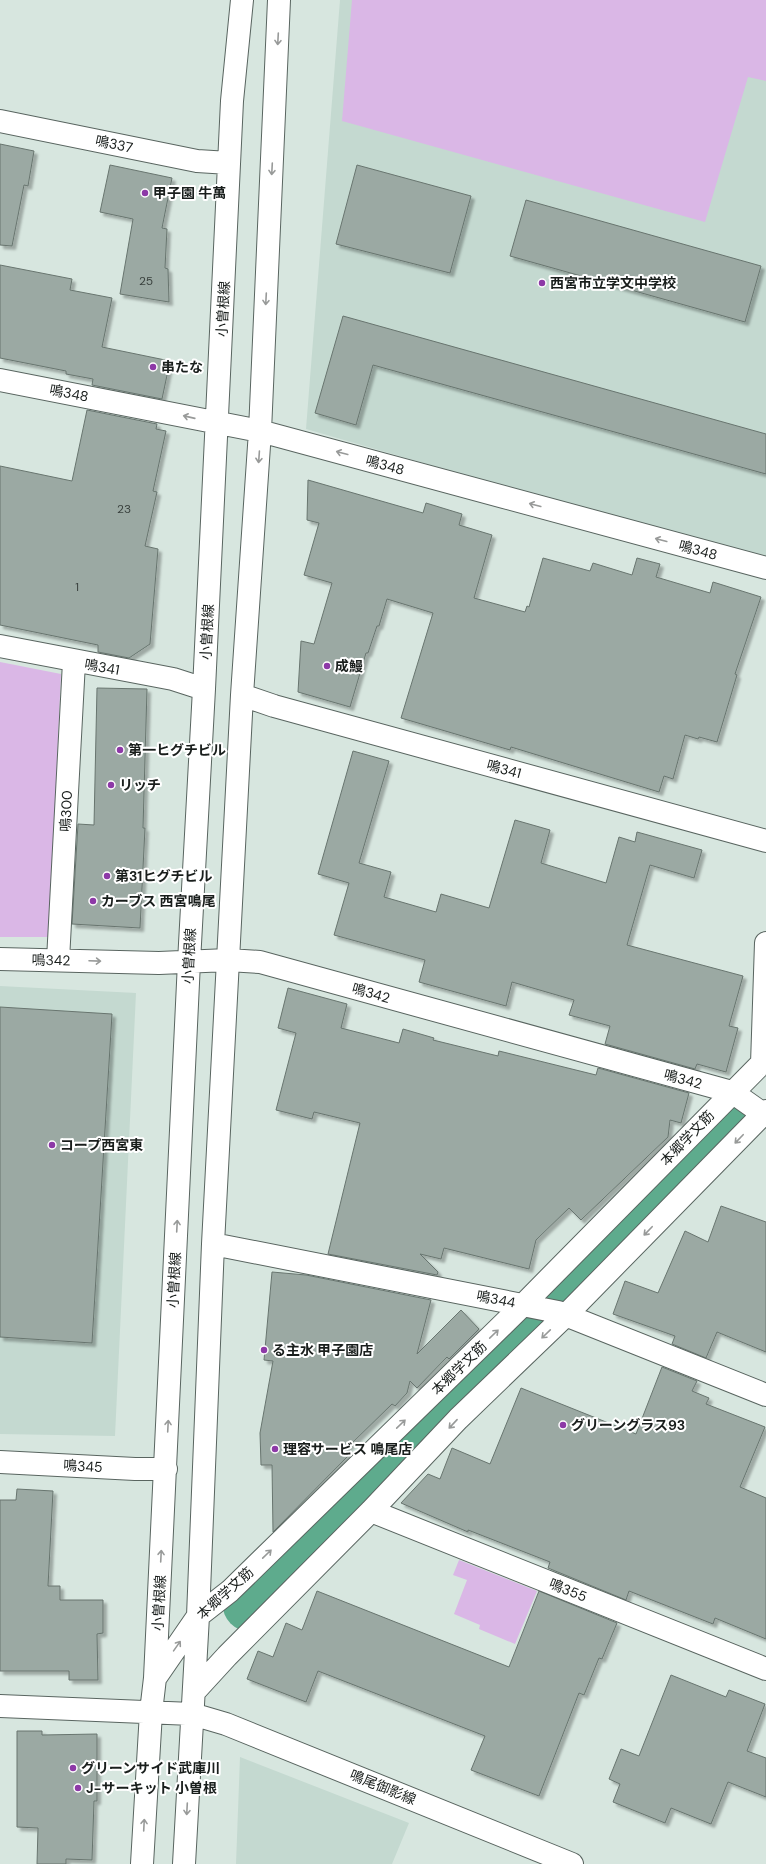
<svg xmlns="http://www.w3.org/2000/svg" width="766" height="1864" font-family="'DM Sans','Noto Sans JP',sans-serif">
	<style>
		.built { fill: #c4d9d0 }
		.green { fill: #dab7e6 }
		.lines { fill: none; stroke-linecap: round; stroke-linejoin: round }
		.river { stroke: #5eab8d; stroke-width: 55 }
		.building { fill: #9ba9a3; stroke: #68756f; filter: url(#shadow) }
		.minor-casing { stroke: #596560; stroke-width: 24 }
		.minor { stroke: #fff; stroke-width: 22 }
		.oneway { stroke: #989a99 }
		.poi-dot { fill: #8d39a7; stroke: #fff; stroke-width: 1.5 }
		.labels { text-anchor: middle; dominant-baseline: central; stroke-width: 4; stroke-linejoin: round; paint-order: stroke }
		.number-label { font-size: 12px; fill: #3a413e }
		.street-label { font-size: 14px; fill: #191e1c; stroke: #fff }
		.poi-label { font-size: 14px; font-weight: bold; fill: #191e1c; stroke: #fff; text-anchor: start }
	</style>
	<defs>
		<filter id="shadow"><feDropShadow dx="3.5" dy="3.5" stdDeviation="1" flood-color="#0004"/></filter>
	</defs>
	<rect width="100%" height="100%" fill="#d7e6df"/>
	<!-- built -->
	<path class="built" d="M340,0H766V562L306,429Z
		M0,986L136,993L115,1436L0,1434Z
		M240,1757L409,1823L392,1864H236Z"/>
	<!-- green -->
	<path class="green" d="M352,0H766V81L748,77L705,222L342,121Z
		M0,662L61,674L49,937H0Z
		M459,1560L537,1591L515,1644L479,1629L480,1625L454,1614L467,1580L453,1575Z"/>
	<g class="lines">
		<!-- river -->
		<path class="river" d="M250,1604L727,1127"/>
	</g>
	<!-- building -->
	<path class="building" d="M0,144L34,151L28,186L24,185L12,246L0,245Z
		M110,165L172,178L162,228L167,229L165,268L168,269L169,302L120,294L133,219L100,212Z
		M357,165L471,196L450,273L336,244Z
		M526,200L761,266L745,322L510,256Z
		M0,265L72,279L70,290L112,298L102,347L170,361L162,399L92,385L93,379L66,374V371L0,358Z
		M343,316L766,434V474L373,365L356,425L315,413Z
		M87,410L157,424L156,429L166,431L153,491L157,492L145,546L158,549L150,644L129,658L98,652V645L0,625V466L72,481Z
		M308,480L423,513L426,503L462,514L459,525L492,535L474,598L525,612L527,606L529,607L543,558L590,571L593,563L632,575L637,558L660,564L656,577L710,593L713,582L761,597L735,674L737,675L717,742L699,737L698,739L685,735L673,779L664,776L659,792L511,747L510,750L401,718L433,613L387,599L379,626H377L368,653H366L350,707L298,692L301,641L314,644L332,583L304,575L319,523L307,520Z
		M97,688L147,689L143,828H145L140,928L72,924L78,824L94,825Z
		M353,751L389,761L359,863L391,872L384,897L436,912L441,894L489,908L515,820L550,830L541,863L606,883L619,837L635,842L637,832L702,850L694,878L650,865L627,945L743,976L729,1026L738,1028L726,1072L697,1064L695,1069L605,1044L610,1026L569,1015L574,1000L512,982L506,1006L419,982L425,960L334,935L349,883L318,874Z
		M288,988L347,1004L341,1028L399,1043L403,1029L434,1038L433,1040L498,1056L499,1051L596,1075L598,1068L689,1093L681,1123L670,1120L668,1137L581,1220L569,1208L536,1240L529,1269L444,1248L441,1259L420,1254L438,1272L437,1275L328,1254L360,1123L314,1112L312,1119L276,1110L296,1033L278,1028Z
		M0,1007L112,1014L92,1343L0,1337Z
		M721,1206L766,1222V1352L717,1332L706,1358L672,1344L675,1336L613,1314L625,1281L658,1293L685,1231L708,1242Z
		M272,1272L306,1275L431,1300L417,1354L461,1310L479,1329L449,1359L447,1357L417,1388L410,1381L407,1393L395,1406L392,1404L347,1448L352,1452L273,1532L272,1465H261L260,1433L273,1361L264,1360Z
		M662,1367L697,1381L692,1391L709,1398L706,1404L765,1427L740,1487L766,1498V1639L715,1618L713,1624L629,1591L626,1600L548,1568L550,1562L468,1530V1532L401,1503L428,1474L440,1479L452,1448L490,1464L521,1388L636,1434Z
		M17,1489L53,1491L48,1586H60V1600H103V1633L97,1634L98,1680H69V1671H0V1500H16Z
		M317,1591L509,1667L539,1591L617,1623L602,1659L599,1658L584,1695L579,1693L539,1796L471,1770L485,1736L318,1671L306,1702L247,1679L258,1651L273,1657L286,1623L302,1630Z
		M671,1675L726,1697L729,1690L765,1704L747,1751L766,1758V1797L728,1782L711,1824L671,1808L665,1823L613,1802L620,1784L609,1779L621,1749L639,1756Z
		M17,1731H42V1735L97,1734V1801H94L92,1860L66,1859V1864H37L38,1828L17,1827Z"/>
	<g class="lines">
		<!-- minor casing -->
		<g class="minor-casing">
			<path id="minor" d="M0,121L197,161L229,163
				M0,380L260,431L766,568
				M0,646L173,679L204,689
				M242,695L274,706L766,841
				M0,959L159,963L228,960L260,962L732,1092L766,1116
				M58,960L74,662
				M762,1064L766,943
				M213,1244L558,1312L766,1395
				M0,1462L135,1469H166
				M371,1511L766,1669
				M156,1677L198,1616L230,1591L523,1305L766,1059
				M194,1692L227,1656L371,1511L458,1419L566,1315L766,1111
				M0,1706L192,1714L226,1724L572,1864
				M142,1864L151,1712L155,1678L189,962L204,689L232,101L242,0
				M184,1864L198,1616L213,1244L242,695L260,431L279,0"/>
		</g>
		<!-- minor -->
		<use href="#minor" class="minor"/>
	</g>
	<!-- one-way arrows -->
	<defs><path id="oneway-shaft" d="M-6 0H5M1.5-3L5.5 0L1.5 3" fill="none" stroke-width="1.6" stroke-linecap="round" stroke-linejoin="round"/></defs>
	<g class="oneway">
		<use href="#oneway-shaft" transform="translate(278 39) rotate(93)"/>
		<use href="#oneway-shaft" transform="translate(272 169) rotate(93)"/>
		<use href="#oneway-shaft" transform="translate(266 299) rotate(93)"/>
		<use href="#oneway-shaft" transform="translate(189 417) rotate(-167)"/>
		<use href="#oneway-shaft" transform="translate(342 453) rotate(-165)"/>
		<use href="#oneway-shaft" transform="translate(259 457) rotate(94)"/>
		<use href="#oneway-shaft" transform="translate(535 505) rotate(-165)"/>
		<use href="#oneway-shaft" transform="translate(661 540) rotate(-165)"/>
		<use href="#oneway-shaft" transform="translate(95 961) rotate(2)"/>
		<use href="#oneway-shaft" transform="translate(739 1139) rotate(134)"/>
		<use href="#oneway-shaft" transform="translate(177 1226) rotate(-87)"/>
		<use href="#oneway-shaft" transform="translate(648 1231) rotate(134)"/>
		<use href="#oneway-shaft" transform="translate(494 1334) rotate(-44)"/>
		<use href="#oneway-shaft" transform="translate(546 1334) rotate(136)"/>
		<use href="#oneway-shaft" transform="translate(401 1424) rotate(-44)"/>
		<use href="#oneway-shaft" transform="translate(453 1424) rotate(133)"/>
		<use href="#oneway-shaft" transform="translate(168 1426) rotate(-87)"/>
		<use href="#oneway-shaft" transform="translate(267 1554) rotate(-44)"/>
		<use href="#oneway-shaft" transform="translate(161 1556) rotate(-87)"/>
		<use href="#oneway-shaft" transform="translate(177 1646) rotate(-55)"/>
		<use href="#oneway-shaft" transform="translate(187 1809) rotate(93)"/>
		<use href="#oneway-shaft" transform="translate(144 1825) rotate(-87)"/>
	</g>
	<!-- markers -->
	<g class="poi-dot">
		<circle cx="145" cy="193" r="4"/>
		<circle cx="542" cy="283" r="4"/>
		<circle cx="153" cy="367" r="4"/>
		<circle cx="327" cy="666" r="4"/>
		<circle cx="120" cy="750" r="4"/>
		<circle cx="111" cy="785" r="4"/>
		<circle cx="107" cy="876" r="4"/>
		<circle cx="93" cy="901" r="4"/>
		<circle cx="52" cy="1145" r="4"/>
		<circle cx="264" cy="1350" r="4"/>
		<circle cx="563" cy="1425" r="4"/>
		<circle cx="275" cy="1449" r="4"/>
		<circle cx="73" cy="1768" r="4"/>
		<circle cx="78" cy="1788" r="4"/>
	</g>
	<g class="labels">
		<!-- number labels -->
		<g class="number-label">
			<text x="146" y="281">25</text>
			<text x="124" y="509">23</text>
			<text x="77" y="587">1</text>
		</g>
		<!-- street labels -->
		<g class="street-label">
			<text transform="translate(114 144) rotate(12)">鳴337</text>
			<text transform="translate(223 309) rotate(-87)">小曽根線</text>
			<text transform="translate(69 393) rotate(11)">鳴348</text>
			<text transform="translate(385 465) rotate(15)">鳴348</text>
			<text transform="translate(698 550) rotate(15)">鳴348</text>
			<text transform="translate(207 632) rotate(-87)">小曽根線</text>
			<text transform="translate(102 667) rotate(10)">鳴341</text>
			<text transform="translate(504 769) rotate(15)">鳴341</text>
			<text transform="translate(66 811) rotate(-87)">鳴300</text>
			<text transform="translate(189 956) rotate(-87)">小曽根線</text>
			<text transform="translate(51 960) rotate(1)">鳴342</text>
			<text transform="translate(371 993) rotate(16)">鳴342</text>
			<text transform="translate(683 1079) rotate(15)">鳴342</text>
			<text transform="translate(687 1138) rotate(-46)">本郷学文筋</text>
			<text transform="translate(174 1280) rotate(-87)">小曽根線</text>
			<text transform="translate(496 1299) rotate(11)">鳴344</text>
			<text transform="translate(459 1368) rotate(-44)">本郷学文筋</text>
			<text transform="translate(83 1466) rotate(3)">鳴345</text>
			<text transform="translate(568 1590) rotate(22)">鳴355</text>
			<text transform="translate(225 1593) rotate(-42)">本郷学文筋</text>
			<text transform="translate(159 1603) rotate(-87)">小曽根線</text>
			<text transform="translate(383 1787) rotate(22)">鳴尾御影線</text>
		</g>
		<!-- poi labels -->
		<g class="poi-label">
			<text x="153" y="193">甲子園 牛萬</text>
			<text x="550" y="283">西宮市立学文中学校</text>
			<text x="161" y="367">串たな</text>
			<text x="335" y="666">成鰻</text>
			<text x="128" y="750">第一ヒグチビル</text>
			<text x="119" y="785">リッチ</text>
			<text x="115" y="876">第31ヒグチビル</text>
			<text x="101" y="901">カーブス 西宮鳴尾</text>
			<text x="60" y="1145">コープ西宮東</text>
			<text x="272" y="1350">る主水 甲子園店</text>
			<text x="571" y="1425">グリーングラス93</text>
			<text x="283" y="1449">理容サービス 鳴尾店</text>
			<text x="81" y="1768">グリーンサイド武庫川</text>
			<text x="86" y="1788">J-サーキット 小曽根</text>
		</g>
	</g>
</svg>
